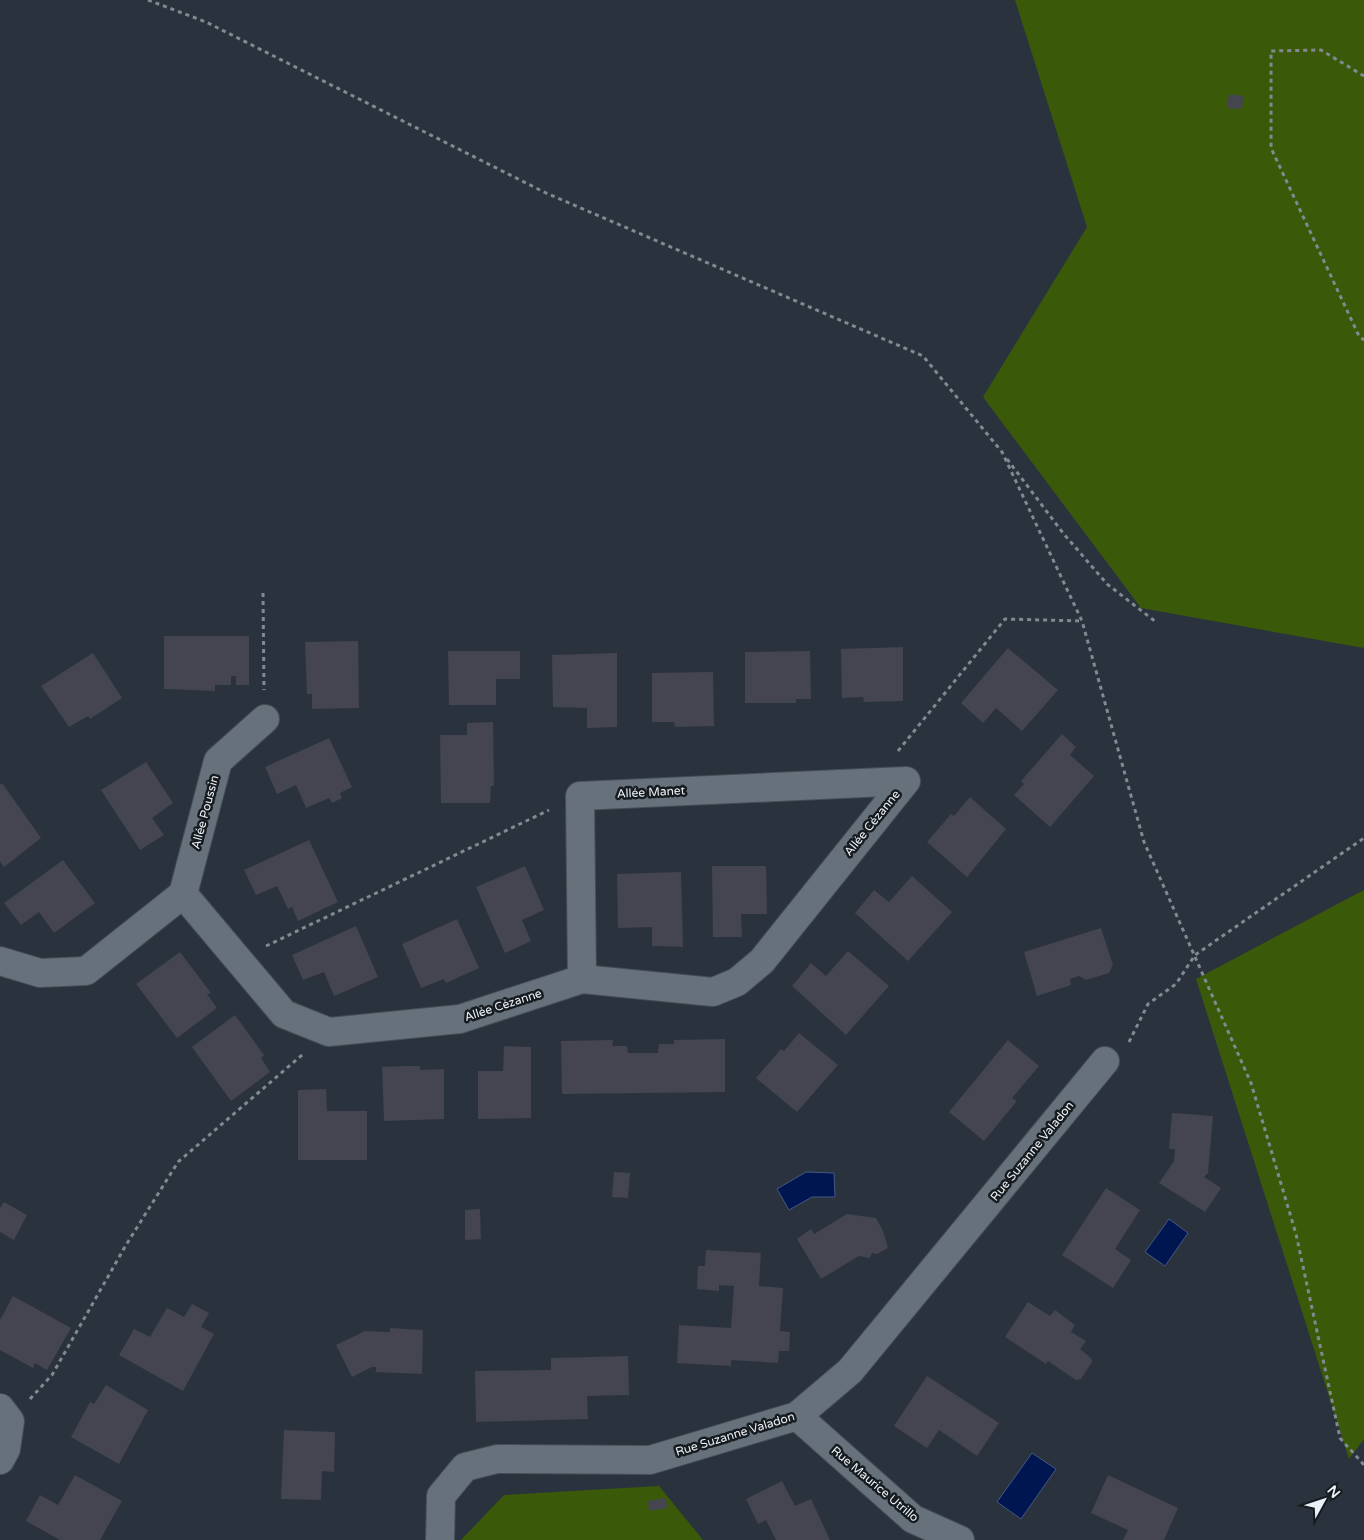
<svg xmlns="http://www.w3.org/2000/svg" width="1364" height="1540" font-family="'Varela Round',sans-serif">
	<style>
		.green { fill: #3a5a09 }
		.water { fill: #001650; stroke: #465882 }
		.building { fill: #454451 }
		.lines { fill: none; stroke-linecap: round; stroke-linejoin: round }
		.minor-casing { stroke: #464e57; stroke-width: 30 }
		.path { stroke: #828992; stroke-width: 3; stroke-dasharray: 4 4; stroke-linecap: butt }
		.minor { stroke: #66717c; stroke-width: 28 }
		.labels { text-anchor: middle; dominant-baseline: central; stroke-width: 5; stroke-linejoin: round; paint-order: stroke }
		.street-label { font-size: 12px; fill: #ebf1f7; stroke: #161b1f }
	</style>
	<rect width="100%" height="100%" fill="#2a333d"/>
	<!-- green -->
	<path class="green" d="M1015,0H1364V648L1141,608L983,397L1087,227Z
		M1364,890V1439L1349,1459L1196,979Z
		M659,1486L703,1540H461L504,1495Z"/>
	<!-- water -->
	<path class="water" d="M806,1172L834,1173L835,1197H812L789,1210L777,1189Z
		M1169,1219L1188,1233L1165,1266L1145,1252Z
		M1032,1453L1056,1469L1021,1519L997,1502Z"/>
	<!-- building -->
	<path class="building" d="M1229,94L1243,96L1242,109L1227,108Z
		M164,636H249V685H236V676H231V685H215V691L164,689Z
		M358,641L359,708L312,709V694H307L305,642Z
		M903,647V701L864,702L863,697L842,698L841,649Z
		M1008,648L1058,690L1022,731L996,708L983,723L961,703Z
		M448,651H520V679H496V705H449Z
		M810,651L811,699H796V703H745V652Z
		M93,653L122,698L90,719L88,716L69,727L41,686Z
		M617,653V727L587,728V708L553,707L552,655Z
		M713,672L714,726L675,727L674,722H652V673Z
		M493,722L494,786H491L490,803H441L440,735H467V723Z
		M1062,734L1076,747L1070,755L1094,776L1050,827L1014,795L1024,784L1021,781Z
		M329,738L352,787L340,793L342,798L332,803L329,798L306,808L296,785L277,794L265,767Z
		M146,762L173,803L152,818L164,835L140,850L101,790Z
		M2,783L41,838L4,867L0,861V785Z
		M970,797L1006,829L967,877L927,842L951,814L954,816Z
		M309,840L338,902L298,921L292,907L288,909L277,886L256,895L244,870Z
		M63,860L95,903L54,933L39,912L21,925L4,903Z
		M525,866L544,910L522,920L531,941L505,953L476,887Z
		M712,866H766L767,914H741L742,937H713Z
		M681,872L683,947L652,946V927L618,928L617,874Z
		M912,876L952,912L908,961L855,913L874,890L889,902Z
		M457,919L479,968L446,983L444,979L421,988L402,944Z
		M356,926L378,977L334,996L324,972L303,980L292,955Z
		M1101,928L1113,965L1109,973L1086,980L1079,976L1070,979L1071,985L1037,996L1024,952Z
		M848,951L889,986L846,1035L792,986L811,963L826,976Z
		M180,952L211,993L207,994L217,1008L177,1038L136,984Z
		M235,1015L264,1055L261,1058L270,1072L231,1101L192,1047Z
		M799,1033L838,1065L797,1112L756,1078L781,1049L784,1051Z
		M725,1039V1092L562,1094L561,1041L613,1040L612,1046H627L628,1053H658L659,1044H674V1040Z
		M1008,1040L1039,1066L1012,1098L1017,1101L984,1141L949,1112Z
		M504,1046L531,1047V1118L478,1119V1071H503Z
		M406,1066H420V1070L444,1069V1119L384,1121L382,1067Z
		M326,1089L327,1111H367V1160H298V1090Z
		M1172,1113L1213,1116L1208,1173L1204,1177L1221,1188L1205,1212L1159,1183L1174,1161L1175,1149H1169Z
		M614,1172L630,1173L628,1198L612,1197Z
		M1106,1188L1140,1210L1115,1249L1131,1260L1113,1288L1062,1255Z
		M4,1202L27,1215L14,1240L0,1232V1208Z
		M480,1209L481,1239L465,1240V1210Z
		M847,1214L876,1218L883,1231L888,1248L877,1254L872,1253L870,1258L859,1256L821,1279L797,1239L811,1229L814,1234Z
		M706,1250L761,1253L759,1286L783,1288L780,1331L790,1332L789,1351H779L778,1363L731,1360V1366L677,1363L679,1325L731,1328L734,1286L719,1285V1291L697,1289L698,1266H705Z
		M13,1296L71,1328L47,1370L35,1363L33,1368L0,1350V1320Z
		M1028,1302L1050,1316L1055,1310L1075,1325L1071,1332L1086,1341L1080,1349L1091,1358L1092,1362L1081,1379L1076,1380L1048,1361L1046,1364L1005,1337Z
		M192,1304L209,1313L201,1327L214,1334L183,1391L119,1355L134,1329L150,1337L167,1308L184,1317Z
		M390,1328L423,1330L422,1374L376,1372V1367H372L352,1377L336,1345L365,1331L390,1332Z
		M628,1356L629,1395L587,1396L588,1419L476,1422L475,1371L551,1370V1358Z
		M927,1376L999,1423L977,1456L939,1430L927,1448L894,1426Z
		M106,1385L148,1410L119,1464L71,1437L90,1402L94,1404Z
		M284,1430L335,1432L334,1472L322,1471L321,1500L281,1499Z
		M75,1475L122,1501L100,1540H60L26,1521L40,1495L58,1505Z
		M1108,1475L1178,1508L1164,1540H1123L1128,1530L1091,1513Z
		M782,1481L795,1506L811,1499L830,1540H776L766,1520L758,1524L746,1499Z
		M666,1498L667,1508L649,1511L648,1501Z"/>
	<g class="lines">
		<!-- minor casing -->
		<g class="minor-casing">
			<path id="minor" d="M183,894L218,761L265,719
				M0,961L40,973L86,971L183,894L284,1014L329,1032L460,1019L582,979L713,992L737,982L762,961L906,781
				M582,979L580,796L906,781
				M0,1408L10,1421L6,1449L0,1460
				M797,1416L913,1519L960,1540
				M440,1540L441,1496L465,1467L497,1459L650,1460L797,1416L850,1371L1105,1061"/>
		</g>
		<!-- path -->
		<path class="path" d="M148,0L206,22L546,193L923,356L1002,452L1082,621L1144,842L1251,1083L1296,1234L1340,1438L1364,1465
			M1364,76L1321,50L1271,51V148L1359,336L1364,340
			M1007,459L1063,533L1107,584L1156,622
			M263,593L264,690
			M898,751L1005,619L1082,621
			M266,946L549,810
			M1129,1042L1148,1004L1176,984L1195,955L1364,838
			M30,1399L52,1375L126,1245L178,1162L302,1055"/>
		<!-- minor -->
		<use href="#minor" class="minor"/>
	</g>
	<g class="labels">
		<!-- street labels -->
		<g class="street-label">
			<text transform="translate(651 792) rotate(-3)">Allée Manet</text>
			<text transform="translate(205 812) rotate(-75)">Allée Poussin</text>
			<text transform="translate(872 823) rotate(-51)">Allée Cézanne</text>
			<text transform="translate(503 1005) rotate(-18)">Allée Cézanne</text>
			<text transform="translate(1032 1151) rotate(-51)">Rue Suzanne Valadon</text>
			<text transform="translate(735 1434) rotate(-17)">Rue Suzanne Valadon</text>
			<text transform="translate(875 1484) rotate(40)">Rue Maurice Utrillo</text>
		</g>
	</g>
	<!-- north arrow -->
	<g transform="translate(1324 1500) rotate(50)" stroke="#161b1f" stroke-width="4" paint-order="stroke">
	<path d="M0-4L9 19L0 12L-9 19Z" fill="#ebf1f7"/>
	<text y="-8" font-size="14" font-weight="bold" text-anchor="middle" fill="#ebf1f7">N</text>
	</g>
</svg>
